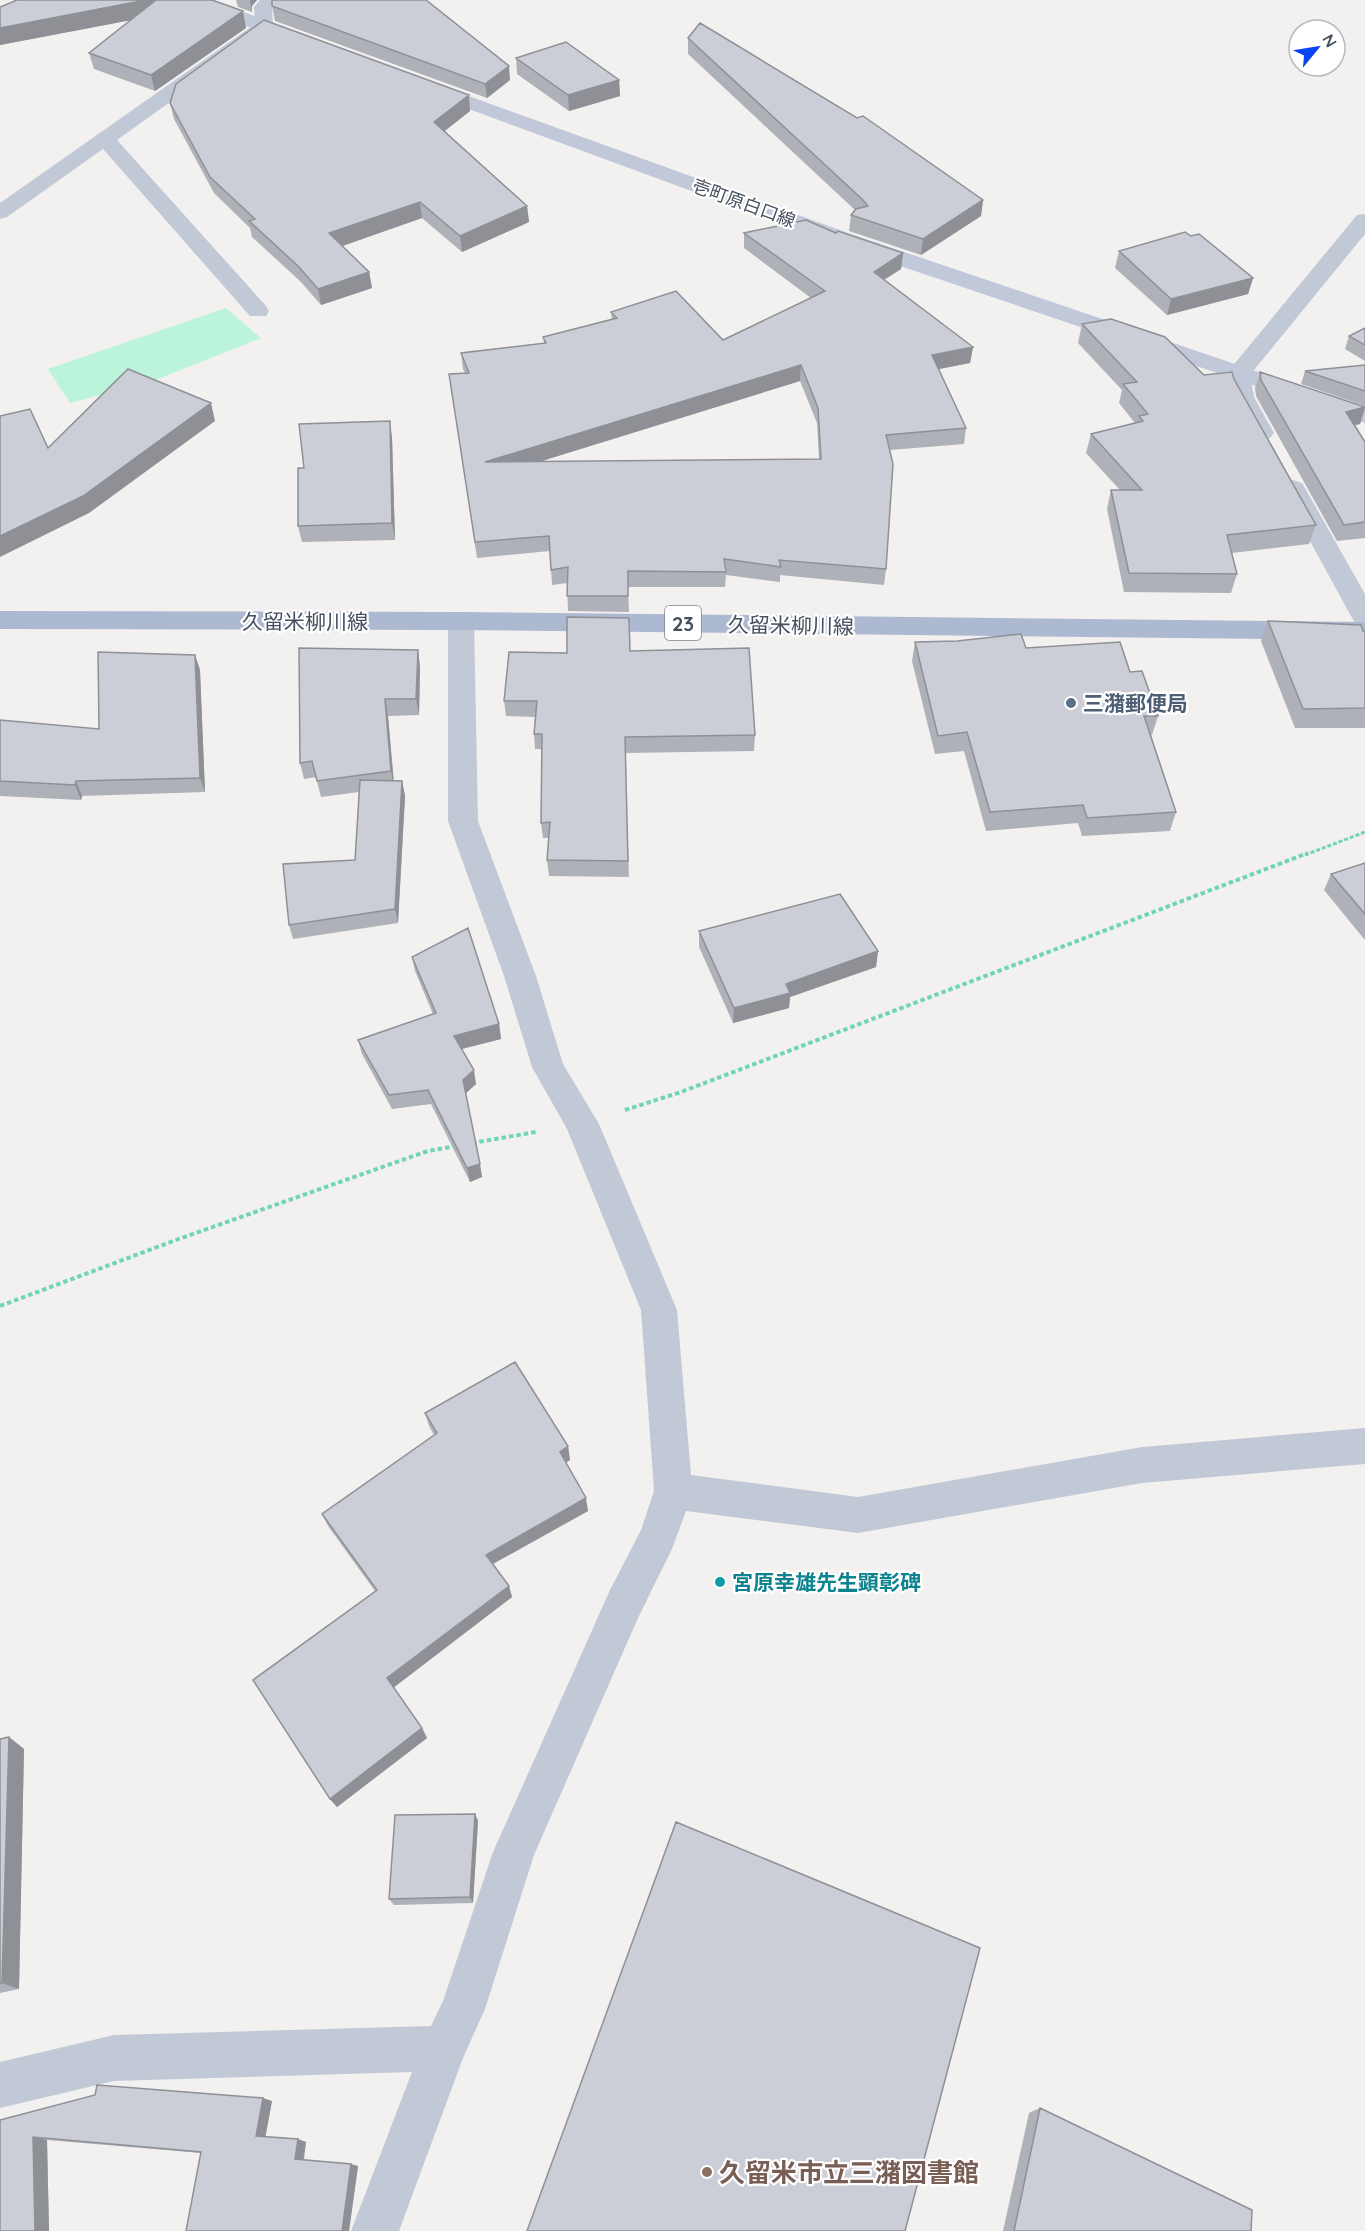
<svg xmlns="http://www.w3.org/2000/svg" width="1365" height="2231" font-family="Quicksand,'Noto Sans JP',sans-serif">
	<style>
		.green { fill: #bbf3db }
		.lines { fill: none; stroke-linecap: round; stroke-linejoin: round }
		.path-far1 { stroke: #70d5b6; stroke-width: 3; stroke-dasharray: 4 2; stroke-linecap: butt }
		.path { stroke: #70d5b6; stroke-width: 4; stroke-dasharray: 4.5 3; stroke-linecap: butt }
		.street { fill: #c2c9d6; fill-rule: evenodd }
		.secondary { fill: #c1c8da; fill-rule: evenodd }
		.primary { fill: #adb9d1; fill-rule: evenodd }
		.wall { fill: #afb1b8; fill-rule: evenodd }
		.shaded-wall { fill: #8e9096 }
		.building { fill: #cbced6; stroke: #8e9096; stroke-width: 1.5; fill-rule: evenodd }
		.service-dot { fill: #5c6f8a; stroke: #fff; stroke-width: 2 }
		.culture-dot { fill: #0f9aa8; stroke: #fff; stroke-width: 2 }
		.education-dot { fill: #8d6e63; stroke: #fff; stroke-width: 2 }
		.labels { text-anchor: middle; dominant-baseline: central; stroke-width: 4.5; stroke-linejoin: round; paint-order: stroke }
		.far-street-label { font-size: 18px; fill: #464f5f; stroke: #fff }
		.shield { fill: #fff; stroke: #7e848f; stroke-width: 1.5 }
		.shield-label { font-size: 20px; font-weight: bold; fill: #464f5f }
		.street-label { font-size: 21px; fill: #464f5f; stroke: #fff }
		.service-label { font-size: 21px; font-weight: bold; fill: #4e5e75; stroke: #fff; text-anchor: start }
		.culture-label { font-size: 21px; font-weight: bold; fill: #0d838f; stroke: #fff; text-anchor: start }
		.near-education-label { font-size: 26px; font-weight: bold; fill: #785e54; stroke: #fff; text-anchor: start }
	</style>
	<rect width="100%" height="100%" fill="#f3f0f0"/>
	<!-- green -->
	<path class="green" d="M226,308L261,338L153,381L70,403L48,369Z"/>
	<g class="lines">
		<!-- path-far1 -->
		<path class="path-far1" d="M1305,855L1365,832"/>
		<!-- path -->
		<path class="path" d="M625,1110L681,1092L1308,853
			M472,1143L536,1132
			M0,1306L176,1240L428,1151L456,1146"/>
		<!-- street -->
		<path class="street" d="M260,0H279L272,8L273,26L271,30L117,140L266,306L269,311L266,316H250L103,149L7,217L0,219V203L255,24L254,7Z
			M1365,214V234L1250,375L1254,397L1274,433L1270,438L1262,440L1254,438L1230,397L1226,374L1357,215Z
			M1293,480L1302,483L1305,488L1365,594V627L1356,624L1352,618L1281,488L1284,483Z
			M461,612L470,615L474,621L478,821L536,976L563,1064L599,1124L677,1310L691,1475L858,1497L1142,1447L1365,1428V1464L1142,1483L858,1533L686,1511L672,1549L638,1618L534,1855L485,2009L463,2058L399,2231H351L412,2072L114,2081L0,2108V2062L114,2035L431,2026L443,2001L493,1852L610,1590L641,1530L654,1491L641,1310L567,1129L532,1067L504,976L448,821V621L452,615Z"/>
		<!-- secondary -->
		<path class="secondary" d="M186,0H212L307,36L309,40L307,44H293L189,4Z
			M427,81L851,234L1365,408V423L835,244L420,91L417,87Z"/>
		<!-- primary -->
		<path class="primary" d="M0,611L461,612L1365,622V640L461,630L0,629Z"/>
	</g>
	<!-- wall -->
	<path class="wall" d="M236,0H257L252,6V12L238,7Z
		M272,6L510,80L487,98L275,21Z
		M0,7L246,28L155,91L94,69L89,53L131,20L0,45Z
		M688,38L983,200L981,216L921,255L849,231L851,215L855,210L688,54Z
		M516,58L619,80L620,96L569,111L517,74Z
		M170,103L470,111L444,131L527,206L529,222L462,252L422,218L342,246L369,272L372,288L321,305L301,282L252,237L250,228L214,193L174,119Z
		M744,233H836L903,253L901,269L884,280L973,347L970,363L938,369L966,428L964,444L890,450L886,569L884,585L780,575V582L726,575L725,587H628L629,612L568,611L567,583L552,585L550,551L477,558L449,374L465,373L463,369L461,353L544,343L543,337L612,320L611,312L723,340L811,298L744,248ZM800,381L817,423L819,459L538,462Z
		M1119,251L1253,278L1248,294L1167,315L1115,268Z
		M1082,324L1204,375L1234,379L1316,525L1309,544L1232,553L1237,574L1231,593L1124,592L1107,509L1111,490H1120L1086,453L1091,434L1135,423L1119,403L1122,390L1078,343Z
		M1365,328V361L1345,349L1349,336Z
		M1365,365V406L1301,384L1305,371Z
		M1260,372L1365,407V409L1360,424L1355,425L1365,442V538L1337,541L1256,396L1255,388Z
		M392,437L395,540L302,542L298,526Z
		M1268,621L1365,631V728H1295L1261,641Z
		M915,642L1026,648L1130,672L1158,716L1152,735H1151L1176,812L1170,831L1082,836L1078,823L986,831L964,751L935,754L912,661Z
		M567,653L755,735L754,751L625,753L629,877L549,876L547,860L549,838H543L541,823L542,749H535L534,734L535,717L506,716L504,701Z
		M195,655L200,670L205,792L82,796L81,800L0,796V720L99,729Z
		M420,666L419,715L388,716L394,781H402L405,796L398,923L293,939L289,925L355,860L359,792L321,797L316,777L304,779L300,763Z
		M1365,863V940L1324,890L1331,874Z
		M699,931L878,951L876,967L790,997L789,1008L733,1023L699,947Z
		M412,957L499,1024L501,1039L462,1049L476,1084L465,1094L482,1177L470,1182L431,1104L392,1109L362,1054L358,1040L433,1014L415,971Z
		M425,1413L568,1446L570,1460L566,1462L588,1511L493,1564L509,1586L512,1597L394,1687L422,1728L427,1738L337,1807L330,1799L375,1591L328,1526L322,1514L434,1435L429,1426Z
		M9,1737L24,1749L19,1989L0,1993V1739Z
		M475,1814L478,1821L473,1903L394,1905L389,1899Z
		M272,2101L265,2137L306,2142L304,2160L358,2166L349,2231H186L201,2153L47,2140L49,2231H0V2120Z
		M1040,2108L1251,2231H1003L1029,2113Z"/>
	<!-- shaded-wall -->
	<path class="shaded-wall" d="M146,0H160L163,14L0,45V28Z
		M250,0H257L252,6V12Z
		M243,11L246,28L155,91L151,75Z
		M509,66L510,80L487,98L485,84Z
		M619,80L620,96L569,111L568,95Z
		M469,95L470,111L436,138L434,122Z
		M983,200L981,216L921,255L923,239Z
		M420,202L422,218L331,250L329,233Z
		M527,206L529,222L462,252L460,236Z
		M903,253L901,269L872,287L874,272Z
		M369,272L372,288L321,305L318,289Z
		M1253,278L1248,294L1167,315L1171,299Z
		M973,347L970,363L929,371L932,355Z
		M801,365L800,381L487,478L485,462Z
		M211,403L215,421L89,513L0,557V536Z
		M1365,407L1360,424L1340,428L1346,412Z
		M390,421L392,437L395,540L392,523Z
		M418,650L420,666L419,715L416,699Z
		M195,655L200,670L205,792L200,778Z
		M385,699L388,716L394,787L391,771Z
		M76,781L82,796L81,800L75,785Z
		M402,781L405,796L398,923L395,909Z
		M878,951L876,967L790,997L789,1008L733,1023L734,1008L786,984Z
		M499,1024L501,1039L457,1050L454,1036Z
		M474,1070L476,1084L465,1094L463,1080Z
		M480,1164L482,1177L470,1182L467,1168Z
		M568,1446L570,1460L562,1465L560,1452Z
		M586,1498L588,1511L489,1566L486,1555Z
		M509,1586L512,1597L393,1688L387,1678Z
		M422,1728L427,1738L337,1807L330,1799Z
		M9,1737L24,1749L19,1989L2,1983Z
		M475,1814L478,1821L473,1903L470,1897Z
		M263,2098L272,2101L265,2139L256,2136Z
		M33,2137L47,2140L49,2231H35Z
		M298,2139L306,2142L303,2161L295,2159Z
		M351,2164L358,2166L349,2231H342Z"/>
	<!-- building -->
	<path class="building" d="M17,0H146L0,28V7Z
		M156,0H212L243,11L151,75L89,53Z
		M272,0H426L509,66L485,84L272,6Z
		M264,20L469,95L434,122L527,206L460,236L420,202L329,233L369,272L318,289L298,266L249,221L255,219L210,177L170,103L176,84Z
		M700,23L857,118L863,116L983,200L923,239L851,215L856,209L868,206L863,200L688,38Z
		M566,42L619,80L568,95L516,58Z
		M806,220L836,233L838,231L903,253L874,272L973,347L932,355L966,428L886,435L893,464L886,569L779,560L781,567L724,559L726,572L628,571V596H567L568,567L551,570L549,536L475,542L449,374L469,373L461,353L546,343L543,337L617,318L611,312L676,291L723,340L825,291L744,233ZM801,365L818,408L821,459L485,462Z
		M1185,232L1191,236L1199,234L1253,278L1171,299L1119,251Z
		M1111,319L1165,337L1204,375L1232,372L1234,379L1316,525L1227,535L1237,574L1129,573L1111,490H1142L1091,434L1143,421L1139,416L1148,414L1123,384L1137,382L1082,324Z
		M1365,328V345L1349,336Z
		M1365,365V391L1305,371Z
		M128,369L211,403L83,496L0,536V416L30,409L48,448Z
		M1260,372L1365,407L1346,412L1365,442V522L1344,525L1261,380Z
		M390,421L392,523L298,526V468H304L299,424Z
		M567,617L629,618L630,651L749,648L755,735L625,737L628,861L547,860L550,822L541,823L542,734H534L537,701H504L509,652L567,653Z
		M1268,621L1361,625L1363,631H1365V708L1303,709Z
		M1021,634L1026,648L1120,642L1130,672L1142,671L1158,716H1144L1176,812L1087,818L1083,805L990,812L967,732L938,736L915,642L957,641Z
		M299,648L418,650L416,699H385L391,771L317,781L312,761L300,763Z
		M98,652L195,655L200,778L76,781L75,785L0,781V720L99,729Z
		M360,780L402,781L395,909L289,925L283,864L355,860Z
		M1365,863V914L1331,874Z
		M840,894L878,951L786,984L790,993L734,1008L699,931Z
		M468,928L499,1024L454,1036L474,1070L463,1080L480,1164L467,1168L428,1090L389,1095L358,1040L436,1013L412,957Z
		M515,1362L568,1446L560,1452L586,1498L486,1555L509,1586L387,1678L422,1728L330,1799L253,1680L377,1590L322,1514L437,1433L425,1413Z
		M9,1737L2,1983H0V1739Z
		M475,1814L470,1897L389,1899L395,1815Z
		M676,1822L980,1948L905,2231H527Z
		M97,2085L263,2098L256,2136L298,2139L295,2159L351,2164L342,2231H186L201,2152L33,2137L35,2231H0V2120L95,2095Z
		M1040,2108L1252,2210L1251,2231H1014Z"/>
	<!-- markers -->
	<circle class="service-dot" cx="1071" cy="703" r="6"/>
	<circle class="culture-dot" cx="720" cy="1582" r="6"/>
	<circle class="education-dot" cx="707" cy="2172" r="6"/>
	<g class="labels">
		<!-- far-street labels -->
		<g class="far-street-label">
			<text transform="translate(744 203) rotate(20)">壱町原白口線</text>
		</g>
		<!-- shield labels -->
		<rect class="shield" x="665" y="606" width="36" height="34" rx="4.5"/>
		<g class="shield-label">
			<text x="683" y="623">23</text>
		</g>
		<!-- street labels -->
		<g class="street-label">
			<text x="305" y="621">久留米柳川線</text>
			<text transform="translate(791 625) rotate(1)">久留米柳川線</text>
		</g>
		<!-- service labels -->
		<g class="service-label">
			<text x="1083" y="703">三潴郵便局</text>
		</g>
		<!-- culture labels -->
		<g class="culture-label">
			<text x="732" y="1582">宮原幸雄先生顕彰碑</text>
		</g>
		<!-- near-education labels -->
		<g class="near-education-label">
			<text x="719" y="2172">久留米市立三潴図書館</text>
		</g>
	</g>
	<!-- north arrow -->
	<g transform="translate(1317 48) rotate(60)"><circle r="28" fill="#ffffff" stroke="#b5b9bf" stroke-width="1.5"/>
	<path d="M0-4.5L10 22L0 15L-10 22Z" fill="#0944f3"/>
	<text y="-9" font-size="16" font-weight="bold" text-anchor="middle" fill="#464f5f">N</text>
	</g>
</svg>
